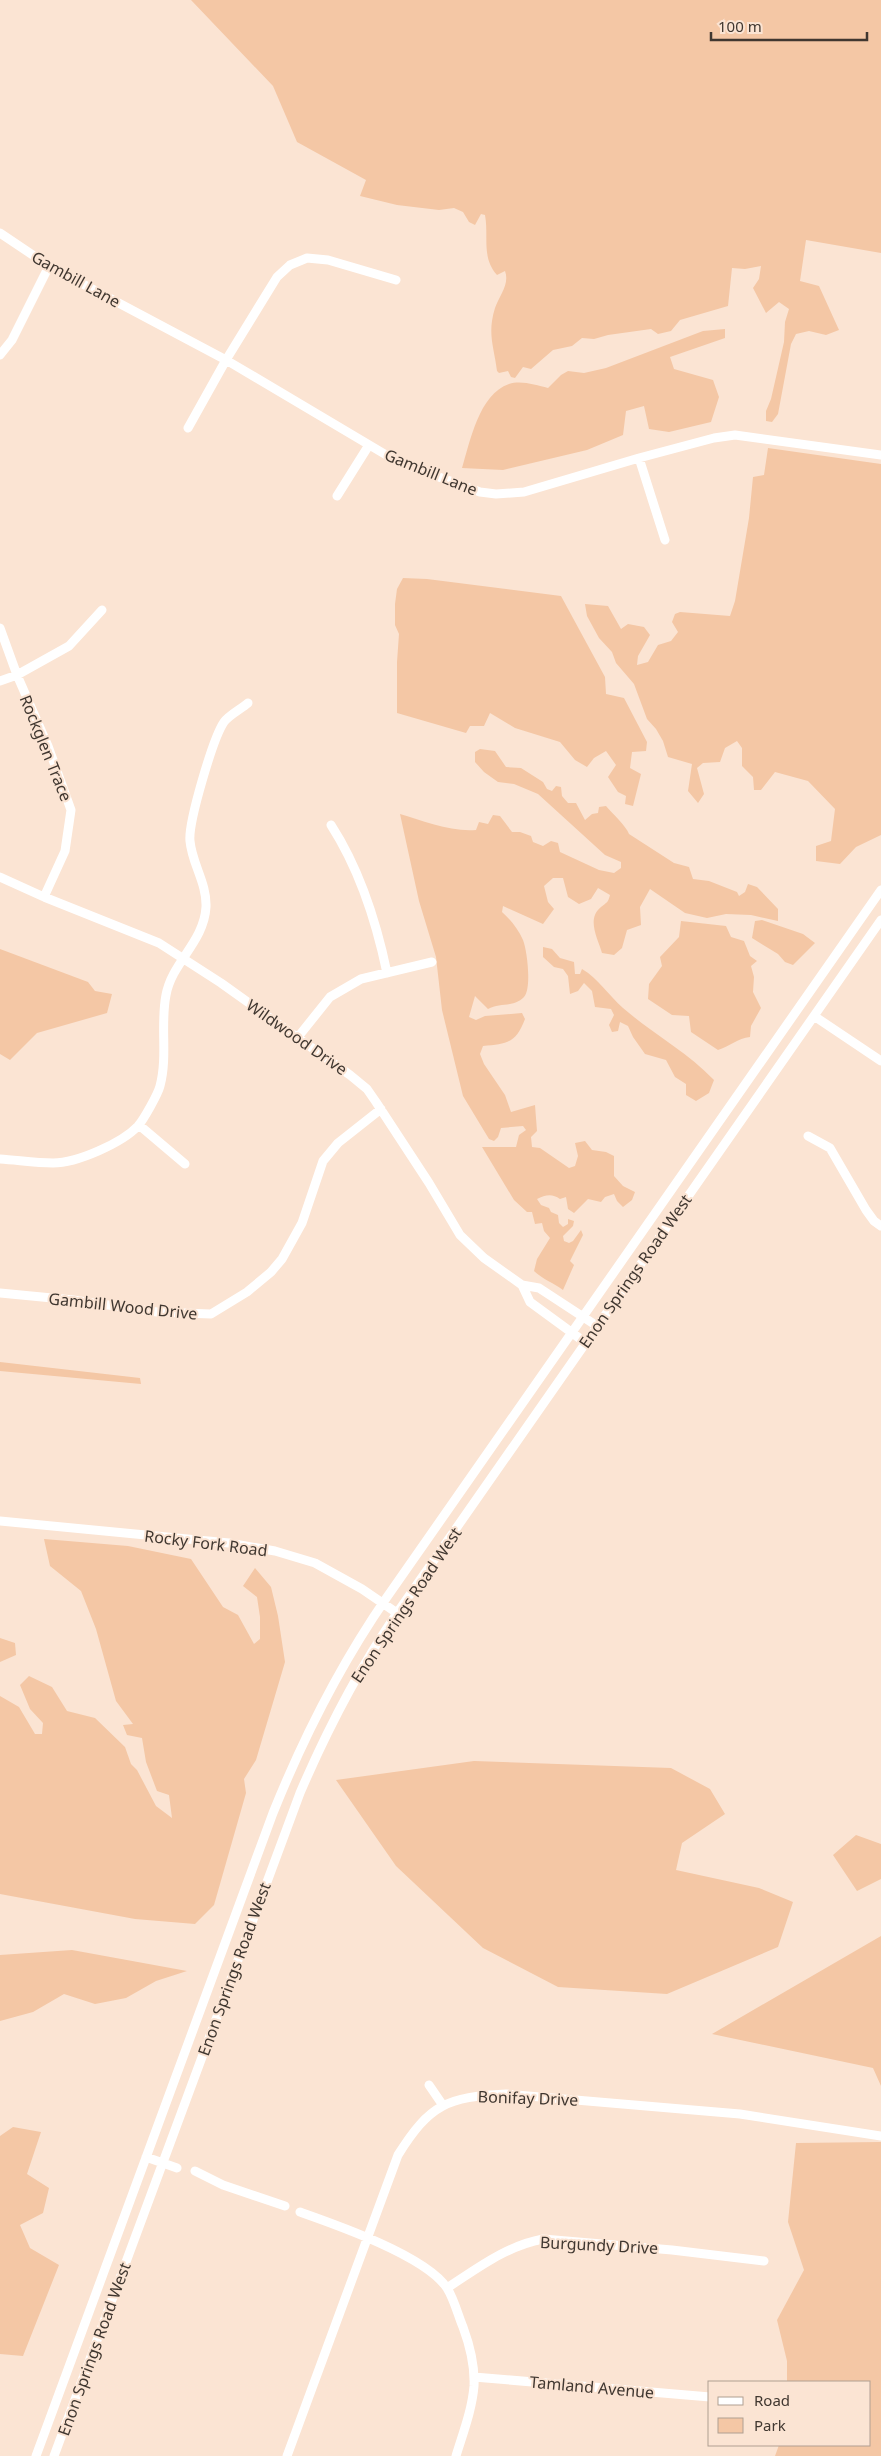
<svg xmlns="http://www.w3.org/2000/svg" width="881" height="2456" font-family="'Noto Sans',sans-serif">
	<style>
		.green { fill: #f4c7a5 }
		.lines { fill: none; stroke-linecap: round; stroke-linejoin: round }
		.minor { stroke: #fff; stroke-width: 9 }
		.labels { text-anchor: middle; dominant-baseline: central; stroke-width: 4; stroke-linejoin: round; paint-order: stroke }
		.street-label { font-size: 16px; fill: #403730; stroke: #fbe4d3 }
	</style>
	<rect width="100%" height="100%" fill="#fbe4d3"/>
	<!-- green -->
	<path class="green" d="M191,0H881V253L806,240L800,281L819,286L839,330L826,335L809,331L796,334L791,344L778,414L772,422L766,421V411L771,399L784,342L785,322L789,309L779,302L766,313L753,288L759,279L761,266L745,269L732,268L728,306L680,320L671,331L658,334L651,329L608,335L594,339L582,338L572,346L553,350L531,369L523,367L515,378L511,377L508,371L499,373L497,371C494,346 487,334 495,308C499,296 510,284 505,271L497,275C481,257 489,237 485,215L481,214L475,225L469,222L463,212L454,208L439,210L397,205L360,196L366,180L297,142L273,86Z
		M725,329V338L670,357L674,369L713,380L719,397L711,422L669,432L649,429L644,406L626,411L623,435L587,450L503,470L462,468C470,442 479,394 509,384C521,380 536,385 548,388L561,375L568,371L584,373L606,368L703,331Z
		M768,448L881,464V835L856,847L840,864L816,861V846L831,841L835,809L808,781L775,772L761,790H754L753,777L742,766V748L737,741L725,748L720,762L703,763L697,768L704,794L698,803L688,791L692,764L668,757L663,741L656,729L647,719L634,684L616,663L612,652L599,638L587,616L585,604L608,606L621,629L628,624L644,627L650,635L638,656L637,665L648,662L658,645L671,641L678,632L672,622L675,614L680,612L730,616L735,601L749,518L753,477L764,475Z
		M403,578L427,579L561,596L605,677L606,694L624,698L647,742L646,751L632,752L630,768L641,774L633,806L625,804L626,796L618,792L608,777L616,765L606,751L594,758L587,767L575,760L560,742L515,728L490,713L484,726H470L466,733L397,713V662L399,634L395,625V604L397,589Z
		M480,749L495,751L506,767L521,768L543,782L547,789L552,791L556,786L561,787L562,796L568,803H576L585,820L592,814L598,813L599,807L606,806C613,814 626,826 629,834L674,863L689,867L693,879L709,881L737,892L739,896L745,892L748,884L757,887L778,909V921L751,915L726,914L707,918L685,913L650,889L640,907L641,925L627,930L622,948L614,955L602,953C598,939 586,919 601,907C607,902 608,903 610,895L598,888L591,899L579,904L568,897L563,878H553L544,886L548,902L554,909L543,924L503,906L502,912C511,920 518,929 523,940C527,950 532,988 524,997C513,1008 500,1002 488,1009L475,996L469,1017L476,1020L485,1016L522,1013L525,1019C516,1043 507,1044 483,1046L480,1054L484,1064L505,1095L511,1112L535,1105L537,1131L531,1137L532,1147L540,1148L569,1168L575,1166L578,1156L575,1143L585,1141L592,1150L606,1152L614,1156V1176L623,1186L635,1192L632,1200L623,1207L617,1201L614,1194L605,1197L601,1202L588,1199L574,1213L568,1209L566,1197L560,1199C552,1193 545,1195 537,1199L541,1205L549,1208L551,1212L558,1215L559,1223L563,1227L568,1224V1219L574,1221L573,1226L563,1236L564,1241L569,1243L573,1241L581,1230L583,1235L570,1261L574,1265L563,1290C554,1283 542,1279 534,1271L537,1259L550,1238L544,1231L542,1223L535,1224L532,1212H527L514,1200L482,1147H516L519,1135L526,1130L523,1126L501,1128L498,1137L494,1141L489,1139L463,1096L442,1010L436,957L419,901L400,814C424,821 450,832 476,830L479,822L488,824L493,815L500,816L512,832H520L531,836L533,842L543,846L551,841L558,843L560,852L599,870L614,873L621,868V862L605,855L538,794L514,784L498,782L484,772L475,762V752Z
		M762,920L803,934L815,943L793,965L785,962L778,954L752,938L755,921Z
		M681,921L726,926L731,937L744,941L750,956L757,961L751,966L754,977L753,992L761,1008L751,1026L750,1037C738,1038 729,1047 718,1050L691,1032L689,1016L672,1015L648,999L649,984L662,966L660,957L679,937Z
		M543,947L552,949L560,958L574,962L575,974H580L582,969C598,978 609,996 623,1008C653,1034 686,1051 714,1080L709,1093L696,1101L686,1095V1084L675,1077L666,1060L645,1054L633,1037L628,1026L620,1022L618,1031L612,1032L609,1025L614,1015L611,1009L595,1007L592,991L584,983L578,991L570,994L568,976L563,969L554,967L543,957Z
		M0,949L88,982L95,991L112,994L107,1013L37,1033L10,1060L0,1054Z
		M0,1362L140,1378L141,1384L0,1371Z
		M44,1539L128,1546L191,1559L223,1607L238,1615L254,1644L260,1639V1617L257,1597L243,1586L255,1568L271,1587L278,1616L285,1662L256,1760L244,1779L246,1793L214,1905L195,1924L135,1919L0,1894V1696L19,1707L35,1734H42L43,1723L30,1709L20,1685L29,1676L52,1687L67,1711L95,1718L125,1747L131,1764L137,1770L156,1806L172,1818L169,1795L157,1791L146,1762L142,1738L127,1735L123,1725L133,1724L116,1701L96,1629L81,1591L50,1566Z
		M0,1638L15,1643L16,1655L0,1662Z
		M474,1761L671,1768L710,1789L725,1814L682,1843L676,1870L759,1888L793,1902L778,1947L667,1994L558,1987L483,1948L396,1866L336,1780Z
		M856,1835L881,1844V1879L857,1891L833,1855Z
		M881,1936V2086L873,2068L712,2034Z
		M72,1950L187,1971L156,1981L126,1998L95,2004L64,1994L33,2012L0,2021V1955Z
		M13,2127L41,2132L27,2174L49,2188L43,2213L20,2225L30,2248L59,2265L23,2356L0,2354V2136Z
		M881,2142V2456H775L779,2445H870V2382H787V2361L777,2320L804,2270L788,2222L796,2143Z"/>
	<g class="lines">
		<!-- minor -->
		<path class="minor" d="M0,233L49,266L226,360L398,462L480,492L496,494L524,492L639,458L714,438L735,435L881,455
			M0,355L12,340L49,266
			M188,428L226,360L277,277L290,265L307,258L328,260L396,280
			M639,458L665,540
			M337,496L369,445
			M0,628L17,675L48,746L71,810L65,851L44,897
			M0,681L17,675L69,646L102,610
			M331,825C360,870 376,920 387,973
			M0,877L44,897L159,943L221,983L350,1075L367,1089L376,1102L429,1183L460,1235L484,1258L522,1285L530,1302L586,1343
			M814,1016L881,1061
			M298,1037L330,997L361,979L432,962
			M139,1125L185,1164
			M808,1136L830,1148L866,1210L874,1221L881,1226
			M0,1159C17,1160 35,1163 53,1163C77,1163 122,1143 138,1126C144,1119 158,1094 160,1086C168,1056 160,1025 166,995C172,962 204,942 206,907C207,883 192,864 190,841C188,823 213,738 224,722C229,715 241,709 248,703
			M522,1285L539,1288L597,1326
			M0,1293L73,1300L157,1312L211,1314L247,1292L271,1272L282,1259L302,1223L323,1161L338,1143L381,1109
			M0,1521L229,1543L275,1551L315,1563L362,1589L397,1613
			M429,2085L442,2104
			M146,2157L177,2168
			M195,2171L223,2185L285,2206
			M300,2212C337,2225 426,2256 447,2288C454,2299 458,2315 463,2327C470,2346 475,2365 474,2386C472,2410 463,2433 456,2456
			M447,2288C478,2268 506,2246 543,2239L672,2250L764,2261
			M474,2377L710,2397
			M36,2456L273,1813C304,1736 340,1665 387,1597L881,890
			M54,2456L300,1793C327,1730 358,1670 397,1613L881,920
			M287,2456L398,2155C430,2104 447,2097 506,2094L740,2114L881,2136"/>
	</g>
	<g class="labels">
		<!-- street labels -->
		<g class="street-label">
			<text transform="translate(76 279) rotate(29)">Gambill Lane</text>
			<text transform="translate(431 472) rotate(22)">Gambill Lane</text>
			<text transform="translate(46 748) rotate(68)">Rockglen Trace</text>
			<text transform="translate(297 1037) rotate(35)">Wildwood Drive</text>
			<text transform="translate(635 1271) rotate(-55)">Enon Springs Road West</text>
			<text transform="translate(123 1306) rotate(6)">Gambill Wood Drive</text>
			<text transform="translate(206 1543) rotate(7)">Rocky Fork Road</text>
			<text transform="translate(406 1605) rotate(-56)">Enon Springs Road West</text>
			<text transform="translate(234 1969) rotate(-70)">Enon Springs Road West</text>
			<text transform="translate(528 2098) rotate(2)">Bonifay Drive</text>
			<text transform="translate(599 2245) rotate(3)">Burgundy Drive</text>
			<text transform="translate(94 2349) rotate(-70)">Enon Springs Road West</text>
			<text transform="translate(592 2387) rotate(5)">Tamland Avenue</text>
		</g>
	</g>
	<!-- legend -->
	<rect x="708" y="2381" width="162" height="65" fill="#fbe4d3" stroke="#b09f92"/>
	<rect x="718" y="2397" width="25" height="8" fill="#ffffff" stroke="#b09f92"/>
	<text x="754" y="2406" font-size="15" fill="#403730">Road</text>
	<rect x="718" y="2418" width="25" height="15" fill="#f4c7a5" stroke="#b09f92"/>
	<text x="754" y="2431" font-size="15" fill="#403730">Park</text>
	<!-- scale -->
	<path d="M711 32v8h156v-8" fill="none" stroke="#403730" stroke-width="2.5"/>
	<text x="718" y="32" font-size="15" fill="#403730" stroke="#fbe4d3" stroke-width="4" paint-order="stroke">100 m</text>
</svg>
